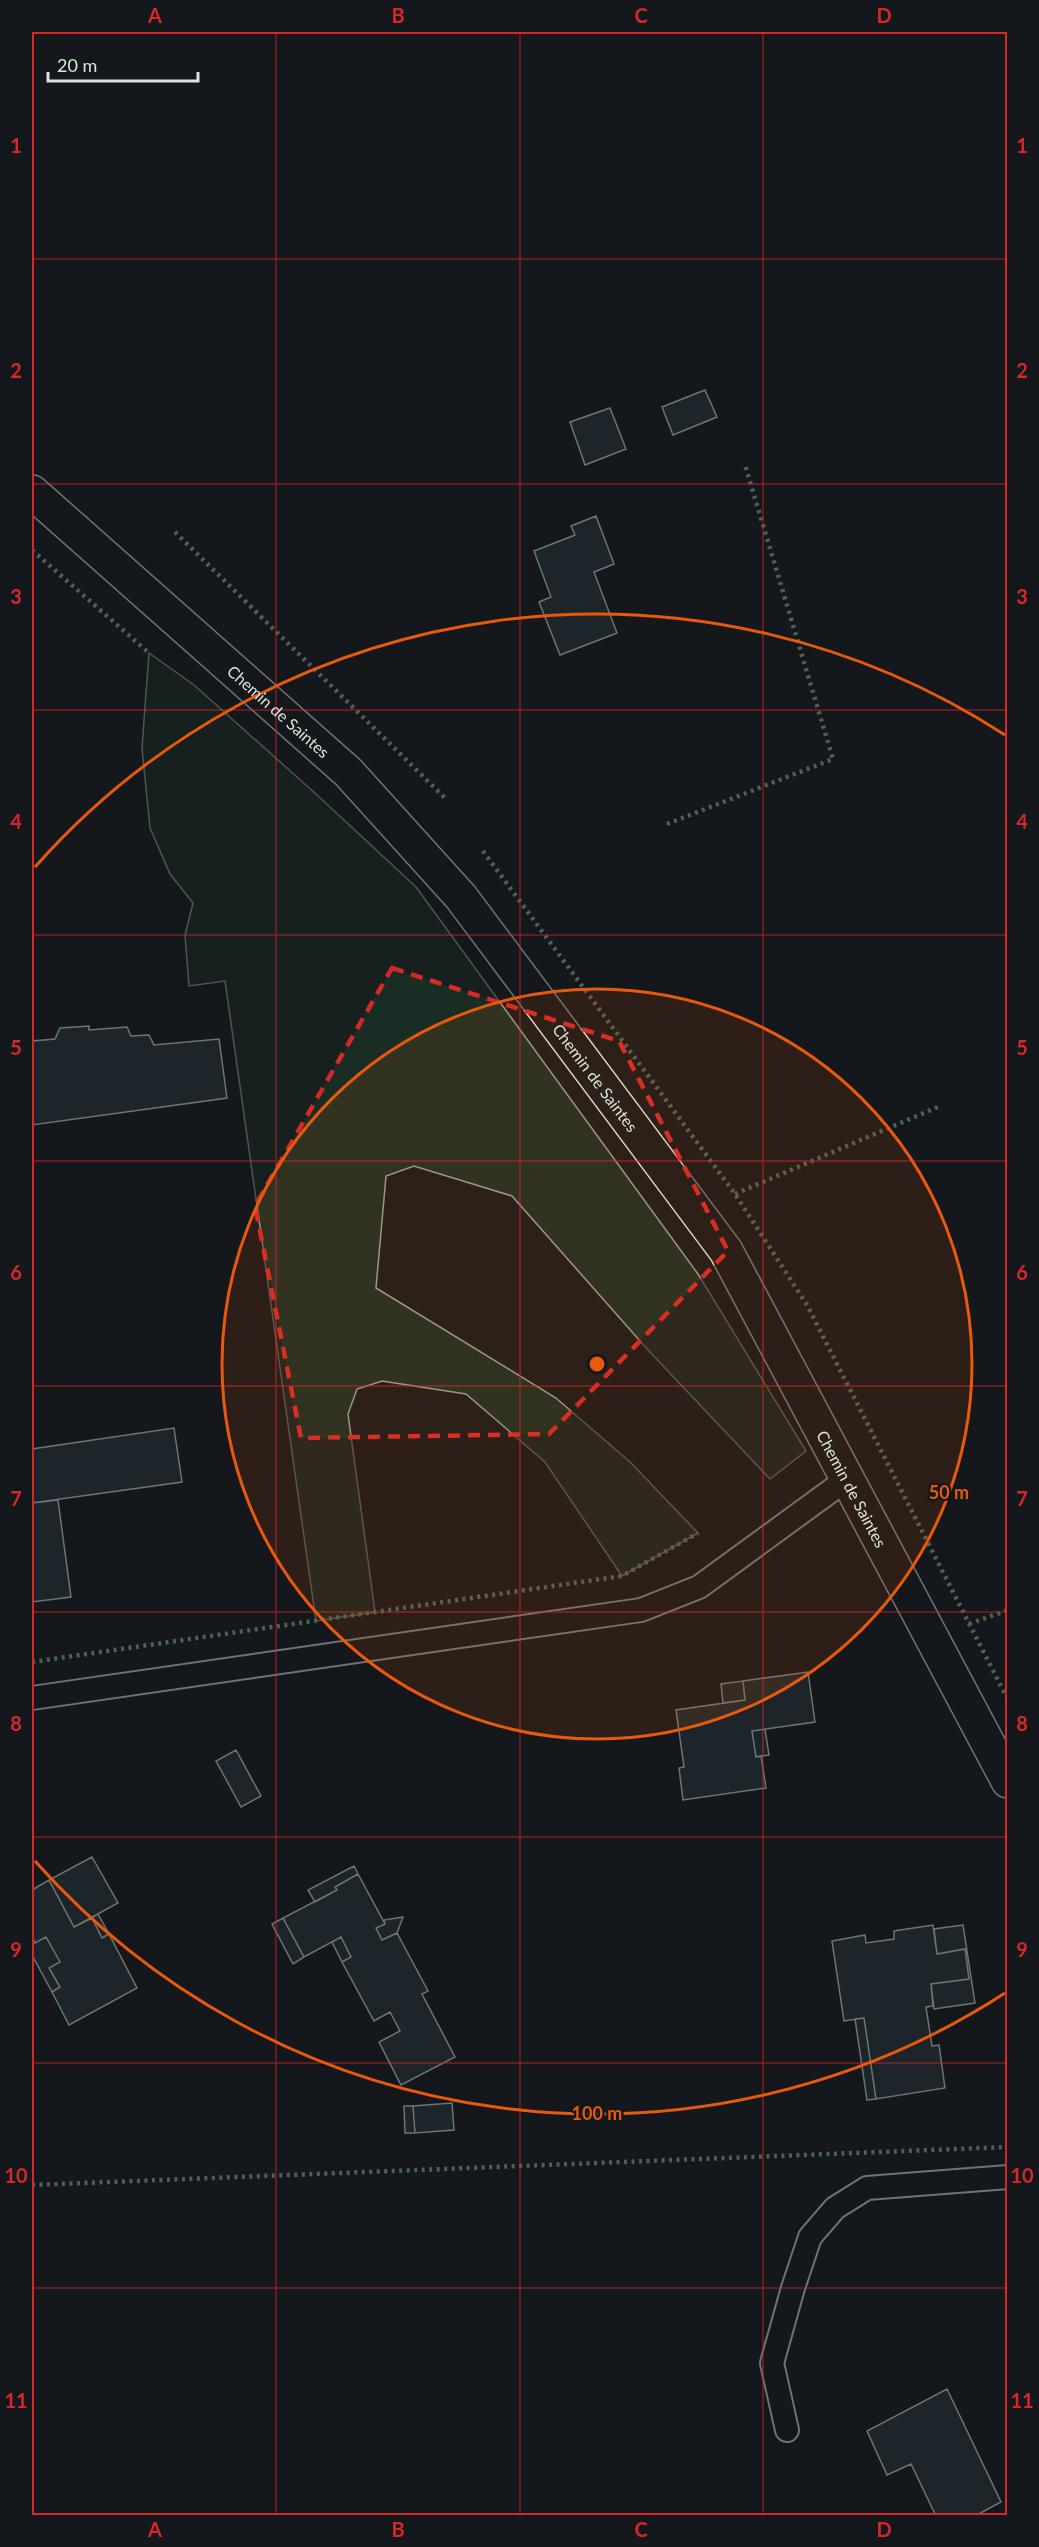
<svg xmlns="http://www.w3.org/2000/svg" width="1039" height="2547" font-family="Lato,sans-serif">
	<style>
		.green { fill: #1a2d24; stroke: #939e99; stroke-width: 1.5 }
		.building { fill: #2c363c; stroke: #d8e6dc; stroke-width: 1.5 }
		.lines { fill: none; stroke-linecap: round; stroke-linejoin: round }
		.service-casing { stroke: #d8e6dc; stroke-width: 26 }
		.tertiary-casing { stroke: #d8e6dc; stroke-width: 36 }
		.service { stroke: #14181c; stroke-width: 22 }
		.tertiary { stroke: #14181c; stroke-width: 33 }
		.hedge { stroke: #8ac095; stroke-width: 4.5; stroke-dasharray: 3 4.5; stroke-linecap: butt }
		.marked { fill: none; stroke: #d62828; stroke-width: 4.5; stroke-dasharray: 12 8; stroke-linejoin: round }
		.grid { fill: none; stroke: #d62828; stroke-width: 1.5; stroke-opacity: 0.55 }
		.ring { fill: none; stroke: #e8590c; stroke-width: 3 }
		.labels { text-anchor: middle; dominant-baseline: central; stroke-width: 4.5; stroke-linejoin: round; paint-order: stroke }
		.street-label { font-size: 16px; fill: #d8e6dc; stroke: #14181c }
		.centre { fill: #e8590c; stroke: #14181c; stroke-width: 3 }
		.ring-label { font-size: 18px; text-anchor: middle; font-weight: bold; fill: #e8590c; stroke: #14181c; stroke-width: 4.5; stroke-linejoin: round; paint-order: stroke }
		.neatline { fill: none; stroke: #d62828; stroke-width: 2 }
		.grid-label { font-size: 20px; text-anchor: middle; font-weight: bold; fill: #d62828 }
	</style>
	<rect width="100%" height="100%" fill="#14181c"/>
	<!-- green -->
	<path class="green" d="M149,653L194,685L316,794L416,887L698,1274L806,1451L770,1479L648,1350L512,1196L414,1166L386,1176L376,1288L556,1398L630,1462L698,1533L622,1576L545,1462L466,1394L382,1381L357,1389L348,1414L375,1612L316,1621L225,981L189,986L185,935L193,903L170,874L150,828L142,748Z"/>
	<!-- building -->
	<path class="building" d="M705,390L717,417L673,435L662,407Z
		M610,408L626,449L585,465L570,422Z
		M596,516L614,564L594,572L617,633L560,655L539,602L551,597L534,551L575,535L571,526Z
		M89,1026V1030L127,1027L131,1036L149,1035L154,1045L219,1039L227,1098L32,1125V1041L55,1039L60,1028Z
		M174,1428L182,1482L32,1503V1449Z
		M58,1500L71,1597L32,1602V1503Z
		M808,1672L815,1722L752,1731L756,1757L761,1756L766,1788L683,1800L679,1768L684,1767L676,1710L745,1700L743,1681Z
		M743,1681L745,1700L723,1703L721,1684Z
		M765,1729L769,1755L756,1757L752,1731Z
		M236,1750L261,1796L241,1807L216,1761Z
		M92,1857L118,1903L74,1927L49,1880Z
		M354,1866L358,1874L335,1887L337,1890L315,1902L308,1890Z
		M358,1874L385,1924L376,1928L382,1940L397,1933L428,1991L422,1994L455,2057L401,2085L379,2042L400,2031L390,2012L374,2021L342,1962L351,1957L341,1937L304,1957L283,1918L337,1890L335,1887Z
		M49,1880L74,1927L92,1918L102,1938L109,1934L137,1988L69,2025L52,1992L60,1987L49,1968L60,1962L46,1937L35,1943L32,1936V1890Z
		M98,1914L109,1934L102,1938L92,1918Z
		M403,1917L397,1933L382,1940L376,1928L385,1924L384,1920Z
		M283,1918L304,1957L293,1964L272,1924Z
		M933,1925L937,1954L965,1949L969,1979L931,1984L933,2006L926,2007L932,2046L939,2045L945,2088L876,2099L864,2018L844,2021L832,1941L865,1935L866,1943L894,1939V1931Z
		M963,1925L975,2003L934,2009L931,1984L969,1979L965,1949L937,1954L934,1929Z
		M32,1936L35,1943L46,1937L60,1962L49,1968L60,1987L52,1992L32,1955Z
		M341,1937L351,1957L342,1962L332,1942Z
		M864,2018L876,2099L867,2100L855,2019Z
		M452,2103L454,2130L415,2133L413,2106Z
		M404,2106H413L415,2133H405Z
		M947,2389L1001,2502L975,2516H936L911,2464L887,2475L867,2431Z"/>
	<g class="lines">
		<!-- service casing -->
		<g class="service-casing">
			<path id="service" d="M32,1698L641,1610L699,1587L847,1479
				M787,2430L772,2363L793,2288L810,2237L835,2208L867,2188L1008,2177"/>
		</g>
		<!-- tertiary casing -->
		<g class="tertiary-casing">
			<g id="tertiary">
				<path id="s1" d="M32,492L348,772L461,897L726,1251L1008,1781"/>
			</g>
		</g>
		<!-- service -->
		<use href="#service" class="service"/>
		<!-- tertiary -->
		<use href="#tertiary" class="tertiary"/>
		<!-- hedge -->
		<path class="hedge" d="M175,532L446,799
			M32,550L149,653
			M667,824L833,759L745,465
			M483,851L735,1194L807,1305L1008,1700
			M735,1194L940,1106
			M969,1624L1008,1610
			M32,1662L622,1576L698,1533
			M32,2185L1008,2147"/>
	</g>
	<!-- marked area -->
	<path d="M0 0H1039V2547H0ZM392,968L619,1041L728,1251L549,1434L301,1438L255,1206Z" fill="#14181c" fill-opacity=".55" fill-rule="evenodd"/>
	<path class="marked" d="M392,968L619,1041L728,1251L549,1434L301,1438L255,1206Z"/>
	<!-- grid -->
	<path class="grid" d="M276,32V2516M520,32V2516M763,32V2516M32,259H1008M32,484H1008M32,710H1008M32,935H1008M32,1161H1008M32,1386H1008M32,1612H1008M32,1837H1008M32,2063H1008M32,2288H1008"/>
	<!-- distance rings -->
	<circle cx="597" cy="1364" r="375" fill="#e8590c" fill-opacity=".12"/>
	<g class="ring">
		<circle cx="597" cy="1364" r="375"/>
		<path d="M1005 1993A750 750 0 0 1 35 1861M35 867A750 750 0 0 1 1005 735"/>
	</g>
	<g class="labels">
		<!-- street labels -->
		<g class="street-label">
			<text stroke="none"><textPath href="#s1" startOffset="330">Chemin de Saintes</textPath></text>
			<text stroke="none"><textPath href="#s1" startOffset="816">Chemin de Saintes</textPath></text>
			<text stroke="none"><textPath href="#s1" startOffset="1302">Chemin de Saintes</textPath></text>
		</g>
	</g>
	<circle cx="597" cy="1364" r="9" class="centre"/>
	<g class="ring-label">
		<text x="949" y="1499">50 m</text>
		<text x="597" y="2120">100 m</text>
	</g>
	<!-- border -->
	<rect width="1039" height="2547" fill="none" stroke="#14181c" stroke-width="66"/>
	<!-- scale -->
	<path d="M48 72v9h150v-9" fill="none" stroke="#d8e6dc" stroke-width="3"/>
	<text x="57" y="72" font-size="18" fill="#d8e6dc" stroke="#14181c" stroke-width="4.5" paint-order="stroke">20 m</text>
	<rect x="33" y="33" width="973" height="2481" class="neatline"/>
	<g class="grid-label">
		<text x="155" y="23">A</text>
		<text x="398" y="23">B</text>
		<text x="641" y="23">C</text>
		<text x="884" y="23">D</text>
		<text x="16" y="153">1</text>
		<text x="1022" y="153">1</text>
		<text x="16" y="378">2</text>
		<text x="1022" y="378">2</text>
		<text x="16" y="604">3</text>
		<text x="1022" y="604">3</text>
		<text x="16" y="829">4</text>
		<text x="1022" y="829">4</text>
		<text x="16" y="1055">5</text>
		<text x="1022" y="1055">5</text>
		<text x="16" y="1280">6</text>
		<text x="1022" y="1280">6</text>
		<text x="16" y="1506">7</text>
		<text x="1022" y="1506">7</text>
		<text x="16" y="1731">8</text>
		<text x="1022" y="1731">8</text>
		<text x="16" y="1957">9</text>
		<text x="1022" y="1957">9</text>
		<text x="16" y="2183">10</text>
		<text x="1022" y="2183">10</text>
		<text x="16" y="2408">11</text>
		<text x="1022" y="2408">11</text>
		<text x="155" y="2537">A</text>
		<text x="398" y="2537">B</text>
		<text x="641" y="2537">C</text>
		<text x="884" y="2537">D</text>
	</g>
</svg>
